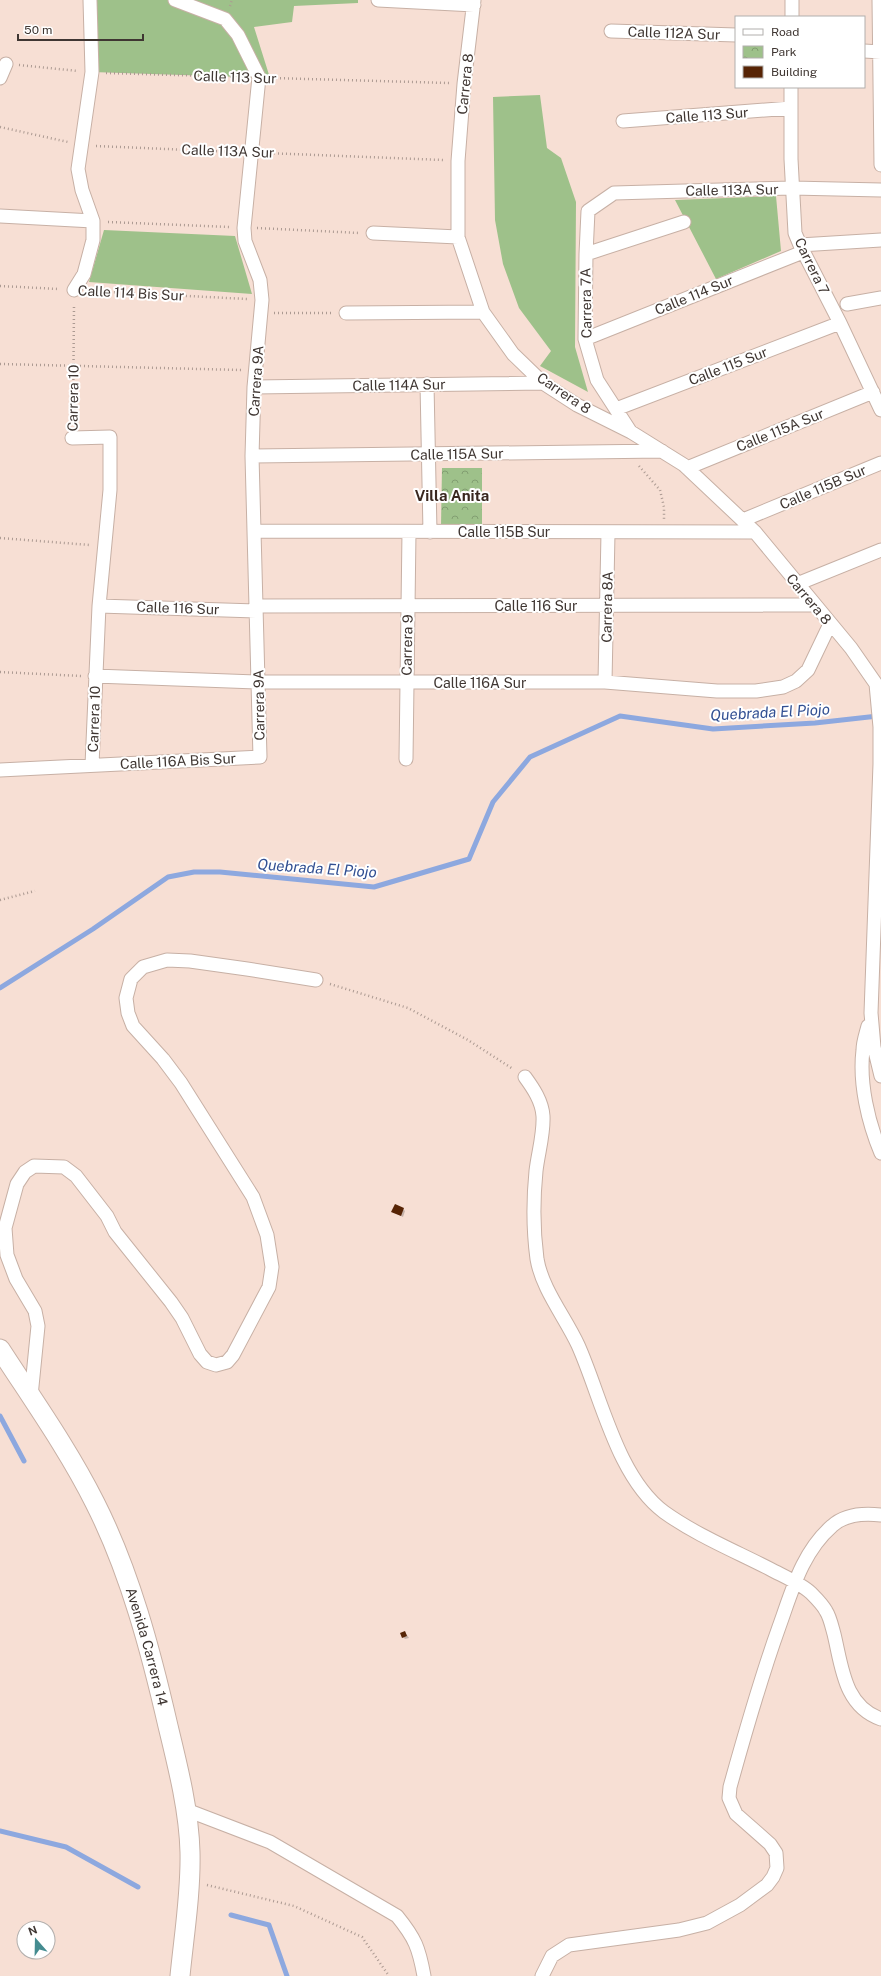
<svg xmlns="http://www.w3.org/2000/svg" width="881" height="1976" font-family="'Public Sans',sans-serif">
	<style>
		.green { fill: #9ec18a }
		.park { fill: url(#park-crowns) }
		.shadow { fill: #0003 }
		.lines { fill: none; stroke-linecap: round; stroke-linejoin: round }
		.stream { stroke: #8da8df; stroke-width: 5 }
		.building { fill: #572405 }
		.minor-casing { stroke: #c7b0a5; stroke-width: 15 }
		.secondary-casing { stroke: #c7b0a5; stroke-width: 21 }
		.path { stroke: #ac9a92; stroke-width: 2.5; stroke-dasharray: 1 3; stroke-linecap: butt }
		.minor { stroke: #fff; stroke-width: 13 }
		.secondary { stroke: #fff; stroke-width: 19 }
		.labels { text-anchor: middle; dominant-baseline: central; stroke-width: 4; stroke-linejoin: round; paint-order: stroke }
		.street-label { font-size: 14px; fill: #3f3632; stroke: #fff }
		.neighbourhood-label { font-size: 15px; font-weight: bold; fill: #39271f; stroke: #fff }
		.water-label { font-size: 15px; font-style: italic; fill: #314f92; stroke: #fff }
	</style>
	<defs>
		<pattern id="park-crowns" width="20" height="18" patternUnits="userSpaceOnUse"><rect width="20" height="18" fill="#9ec18a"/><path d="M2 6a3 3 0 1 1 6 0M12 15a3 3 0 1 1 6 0" fill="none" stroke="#829e71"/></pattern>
	</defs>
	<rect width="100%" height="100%" fill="#f7dfd4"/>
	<!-- green -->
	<path class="green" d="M90,0H358V3L294,6L292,22L254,27L270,78L92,72Z
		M540,95L547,148L561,158L576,202L575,347L588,392L540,366L551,351L519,308L503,264L495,220L493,97Z
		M776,196L781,251L716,279L675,200Z
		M104,230L235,236L252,294L89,282Z"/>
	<!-- park -->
	<path class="park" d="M442,468H482V525H441Z"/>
	<!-- shadow -->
	<path class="shadow" d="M403,1209L405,1211L403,1217L393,1212Z
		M405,1632L409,1638L405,1639L403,1637Z"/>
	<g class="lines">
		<!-- stream -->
		<path class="stream" d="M0,988L93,929L168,877L194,872H220L374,887L469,859L493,802L530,757L620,716L713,729L815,723L878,716
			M0,1416L24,1461
			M0,1831L66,1847L138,1887
			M231,1915L269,1925L287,1976"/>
	</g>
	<!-- building -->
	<path class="building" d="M395,1204L404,1208L401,1216L391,1212Z
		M405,1631L407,1636L402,1638L400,1633Z"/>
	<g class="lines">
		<!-- minor casing -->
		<g class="minor-casing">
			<path id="minor" d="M378,0L474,5
				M474,0L464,84L458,161V237L483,312L513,354L543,383L577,405L631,432L684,465L755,532L851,648L876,684L880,727V764L871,1013L874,1047L881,1076
				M879,0L881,165
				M792,17V0
				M611,31L736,35
				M864,51L881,52
				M0,78L6,64
				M791,87V159L795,233L800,245L840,323L881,410
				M623,121L791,108
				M0,216L93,221
				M373,233L458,237
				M800,245L881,240
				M586,254L684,222
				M74,290L84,274L93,240V221L82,190L78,169L92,72L90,0
				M847,304L881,298
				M346,313L483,312
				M585,339L803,252
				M427,384L430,532
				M254,387L543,383
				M616,409L840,323
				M630,431L597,380L585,339L586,254L588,211L614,193L792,188L881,190
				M72,438L110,437V490L99,606L92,765
				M252,456L662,451
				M687,468L873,392
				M743,520L881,463
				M254,531L755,532
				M797,584L881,550
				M99,606L256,611
				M256,606L815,605
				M95,676L258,682H605L717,691H756L783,687L796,681L808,670L830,624
				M605,682L608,533
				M406,759L409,532
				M0,770L260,757L252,456L254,387L262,300L260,280L245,241L244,228L259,77L238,35L225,19L175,0
				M868,1026C866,1034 863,1042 863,1050C859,1083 868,1122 881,1153
				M525,1077C533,1088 542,1101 543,1116C544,1134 538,1153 536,1171C533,1201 533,1229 537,1259C542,1289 565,1317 578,1345C601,1396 617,1477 664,1512C696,1535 735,1551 770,1569C783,1576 800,1583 811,1593C816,1598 823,1605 826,1611C830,1617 832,1627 834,1634C842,1667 844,1706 881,1719
				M31,1396L38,1326L35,1311L16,1279L7,1255L5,1228L17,1184L25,1172L34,1166L64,1167L76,1176L107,1216L115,1232L171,1302L182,1318L200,1354L207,1362L216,1365L227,1362L233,1355L269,1287L272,1267L267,1235L253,1197L181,1083L163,1059L133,1026L128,1013L126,998L131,979L143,967L167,960L190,961L247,969L316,980
				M184,1809L270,1842L397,1916C415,1938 419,1948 424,1976
				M542,1976L552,1956L569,1945L679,1930L707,1923L740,1905L767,1885L773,1877L777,1868L776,1853L770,1844L736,1814L729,1798L730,1787C745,1733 760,1680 779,1627C792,1591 802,1552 832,1526C845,1514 864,1513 881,1515"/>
		</g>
		<!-- secondary casing -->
		<g class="secondary-casing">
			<g id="secondary">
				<path id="s1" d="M0,1349C33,1400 68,1449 95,1503C130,1572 151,1652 168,1726C178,1767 189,1811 190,1852C191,1893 184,1935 180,1976"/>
			</g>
		</g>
		<!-- path -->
		<path class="path" d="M230,6L232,0
			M19,65L78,71
			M106,73L243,77
			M272,78L449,83
			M0,127L68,142
			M96,146L237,152
			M266,153L443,160
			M108,222L230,227
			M257,228L360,233
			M0,286L59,289
			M90,291L247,299
			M274,313H333
			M0,364L241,370
			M73,424L74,305
			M639,466L660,490L664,507V519
			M0,538L90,545
			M0,672L81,676
			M0,900L35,891
			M330,984L408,1008L468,1040L513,1069
			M207,1885L294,1906L362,1937L389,1976"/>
		<!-- minor -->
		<use href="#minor" class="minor"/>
		<!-- secondary -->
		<use href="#secondary" class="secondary"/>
	</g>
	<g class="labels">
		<!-- street labels -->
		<g class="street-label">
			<text transform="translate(674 33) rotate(2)">Calle 112A Sur</text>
			<text transform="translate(235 77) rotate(2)">Calle 113 Sur</text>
			<text transform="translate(465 84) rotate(-84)">Carrera 8</text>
			<text transform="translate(707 115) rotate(-4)">Calle 113 Sur</text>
			<text transform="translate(228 151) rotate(2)">Calle 113A Sur</text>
			<text transform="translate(732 190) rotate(-1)">Calle 113A Sur</text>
			<text transform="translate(812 266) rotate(64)">Carrera 7</text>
			<text transform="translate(131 293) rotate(3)">Calle 114 Bis Sur</text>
			<text transform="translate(694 295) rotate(-22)">Calle 114 Sur</text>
			<text transform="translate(586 303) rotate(-91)">Carrera 7A</text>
			<text transform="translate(728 366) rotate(-21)">Calle 115 Sur</text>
			<text transform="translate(256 381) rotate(-86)">Carrera 9A</text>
			<text transform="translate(399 385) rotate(-1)">Calle 114A Sur</text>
			<text transform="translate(564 393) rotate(34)">Carrera 8</text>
			<text transform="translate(73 398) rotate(-89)">Carrera 10</text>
			<text transform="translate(780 430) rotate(-22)">Calle 115A Sur</text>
			<text transform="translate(457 454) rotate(-1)">Calle 115A Sur</text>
			<text transform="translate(823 487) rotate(-23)">Calle 115B Sur</text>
			<text x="504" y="532">Calle 115B Sur</text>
			<text transform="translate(809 599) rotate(50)">Carrera 8</text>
			<text x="536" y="606">Calle 116 Sur</text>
			<text transform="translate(607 607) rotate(-89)">Carrera 8A</text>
			<text transform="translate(178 608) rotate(2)">Calle 116 Sur</text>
			<text transform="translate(407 645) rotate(-89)">Carrera 9</text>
			<text x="480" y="683">Calle 116A Sur</text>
			<text transform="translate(259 705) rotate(-91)">Carrera 9A</text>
			<text transform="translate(94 719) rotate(-88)">Carrera 10</text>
			<text transform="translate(178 761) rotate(-3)">Calle 116A Bis Sur</text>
			<text stroke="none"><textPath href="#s1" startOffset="334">Avenida Carrera 14</textPath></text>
		</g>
		<!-- neighbourhood labels -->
		<g class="neighbourhood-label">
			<text x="452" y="495">Villa Anita</text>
		</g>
		<!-- water labels -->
		<g class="water-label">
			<text transform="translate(770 712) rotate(-3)">Quebrada El Piojo</text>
			<text transform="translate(317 868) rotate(4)">Quebrada El Piojo</text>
		</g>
	</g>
	<!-- legend -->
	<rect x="735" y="16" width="130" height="72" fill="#ffffff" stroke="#b2afad"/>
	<rect x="743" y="29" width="20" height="6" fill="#ffffff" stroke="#b2afad"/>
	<text x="771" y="36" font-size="12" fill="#3f3632">Road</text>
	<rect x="743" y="46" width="20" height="12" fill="url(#park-crowns)" stroke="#b2afad"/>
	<text x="771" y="56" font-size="12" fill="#3f3632">Park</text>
	<rect x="743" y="66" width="20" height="12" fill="#572405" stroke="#b2afad"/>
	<text x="771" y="76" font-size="12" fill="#3f3632">Building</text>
	<!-- north arrow -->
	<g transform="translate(36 1940) rotate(340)"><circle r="19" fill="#ffffff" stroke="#b2afad"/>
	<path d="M0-3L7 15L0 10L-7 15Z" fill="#448c90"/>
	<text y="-6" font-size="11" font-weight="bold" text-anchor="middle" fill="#3f3632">N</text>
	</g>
	<!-- scale -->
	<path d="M18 34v6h125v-6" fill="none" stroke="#3f3632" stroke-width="2"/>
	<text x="24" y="34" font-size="12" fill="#3f3632" stroke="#ffffff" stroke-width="3" paint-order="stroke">50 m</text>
</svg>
